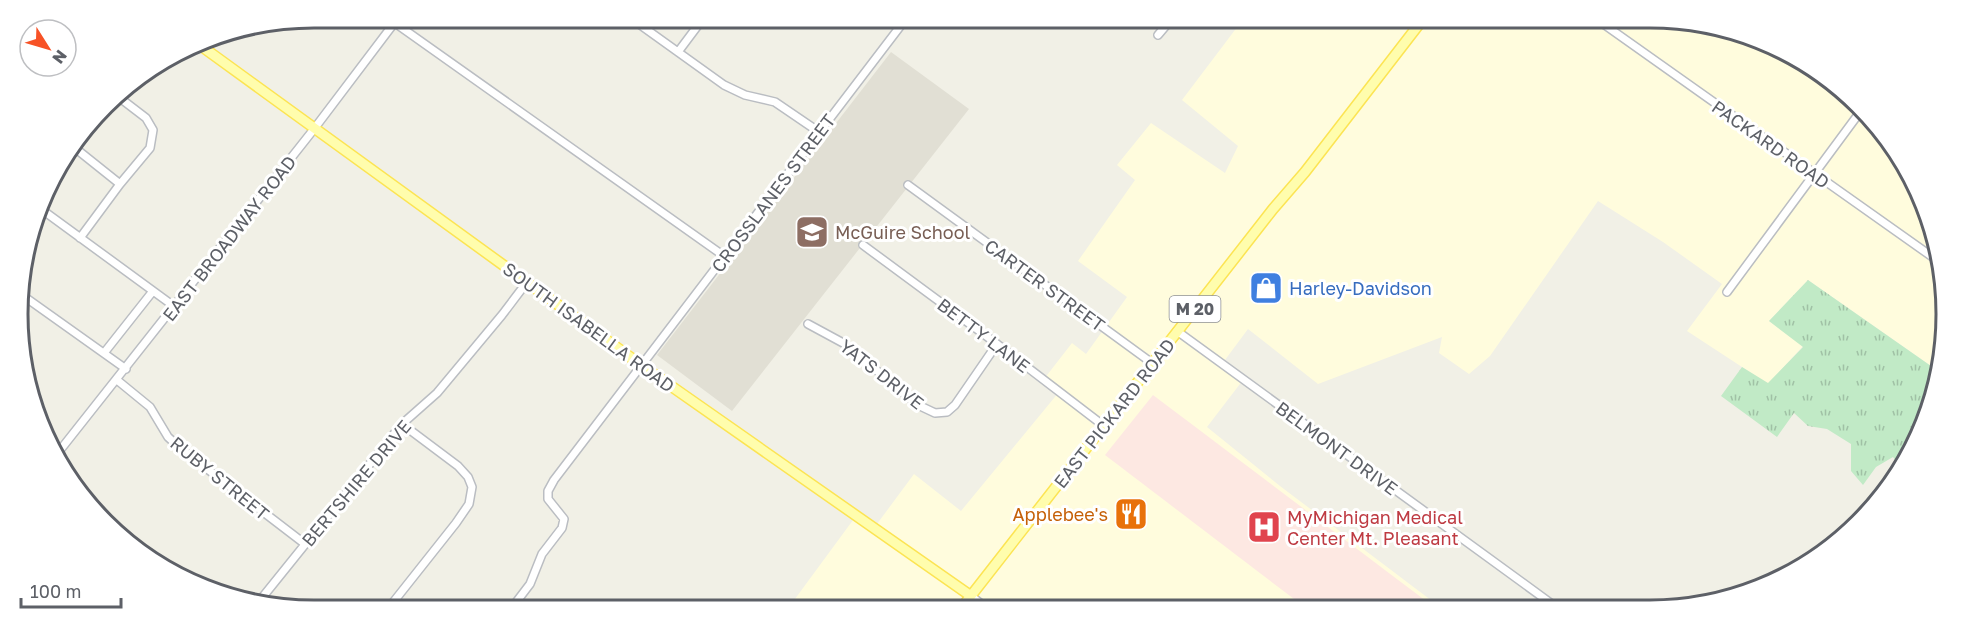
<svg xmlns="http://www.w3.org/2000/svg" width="1965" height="628" font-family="'Golos Text',sans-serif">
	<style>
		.commercial { fill: #fffcdd }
		.education { fill: #e1dfd4 }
		.medical { fill: #fde8e2 }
		.grass { fill: url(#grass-tufts) }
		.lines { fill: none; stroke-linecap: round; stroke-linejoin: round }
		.minor-casing { stroke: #babdc2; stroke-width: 10 }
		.major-casing { stroke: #fce453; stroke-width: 12 }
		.minor { stroke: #fff; stroke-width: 7 }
		.major { stroke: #fffdad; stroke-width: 9 }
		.labels { text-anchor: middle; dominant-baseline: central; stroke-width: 6; stroke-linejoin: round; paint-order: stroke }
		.shield { fill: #fff; stroke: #8e9095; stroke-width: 1.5 }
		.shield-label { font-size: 16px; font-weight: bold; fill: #5d6067 }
		.street-label { font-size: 18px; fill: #5d6067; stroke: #fff }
		.education-label { font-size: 18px; fill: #785e54; stroke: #fff; text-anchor: start }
		.shop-label { font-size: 18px; fill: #366cbe; stroke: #fff; text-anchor: start }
		.food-label { font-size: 18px; fill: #c56008; stroke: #fff; text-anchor: end }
		.health-label { font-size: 18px; fill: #be3a42; stroke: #fff; text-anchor: start }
		.rim { fill: none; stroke: #5d6067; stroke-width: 3 }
	</style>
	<defs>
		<pattern id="grass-tufts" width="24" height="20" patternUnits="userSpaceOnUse" patternTransform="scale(1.5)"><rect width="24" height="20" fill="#c1eac6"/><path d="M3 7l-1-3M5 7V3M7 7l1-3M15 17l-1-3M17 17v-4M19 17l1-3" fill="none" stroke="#a0c1a5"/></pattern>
	</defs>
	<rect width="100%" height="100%" fill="#f1f0e6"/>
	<!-- commercial -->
	<path class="commercial" d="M1241,22L1709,24L1816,68L1897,150L1941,257V373L1808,280L1769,321L1803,346L1768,384L1687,331L1722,284L1663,242L1598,201L1490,356L1469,374L1439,353L1442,337L1318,384L1248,329L1222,364L1243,380L1207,427L1280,486L1440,607L794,605L792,603L856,516L874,528L914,474L961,511L1059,392L1044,379L1072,343L1086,354L1127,297L1078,261L1135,180L1117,165L1151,123L1225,173L1238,146L1182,100Z"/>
	<!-- education -->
	<path class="education" d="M891,52L969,109L732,411L657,355Z"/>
	<!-- medical -->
	<path class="medical" d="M1153,395L1434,607H1305L1294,599L1105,455Z"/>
	<!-- grass -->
	<path class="grass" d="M1808,280L1941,373L1908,462L1902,468L1893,457L1876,467L1863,485L1851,471V444L1827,429L1808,426L1794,413L1777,437L1721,396L1742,367L1768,383L1803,347L1769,321Z"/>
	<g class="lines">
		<!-- minor casing -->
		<g class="minor-casing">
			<path id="minor" d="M632,19L724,85L745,95L775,102L819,132
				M395,23L724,256
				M1602,23L1941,263
				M1158,35L1169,22
				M678,52L702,20
				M75,148L120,184
				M908,185L1152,363
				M41,209L175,307
				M80,238L120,184L150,148L153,130L146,118L116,95
				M863,245L997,344L1104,426
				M1727,292L1860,112
				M22,295L126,369
				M808,324L845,344L918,405L935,413L947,412L955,405L997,344
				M1177,331L1556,607
				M104,353L153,291
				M117,380L150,407L168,437L180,448L305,544
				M57,454L314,129L398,18
				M971,596L984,606
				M257,604L402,424L437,393L502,315L527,282
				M391,605L456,523L469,504L472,487L468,477L458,466L402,424
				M514,605L530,584L542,554L562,528L564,519L548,499V491L554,480L905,20"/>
		</g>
		<!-- major casing -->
		<g class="major-casing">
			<path id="major" d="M197,43L641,365L971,596
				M963,606L1273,209L1305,172L1420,23"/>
		</g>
		<!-- minor -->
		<use href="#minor" class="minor"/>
		<!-- major -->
		<use href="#major" class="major"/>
	</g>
	<!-- icons -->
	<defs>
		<g id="school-square" transform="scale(1.725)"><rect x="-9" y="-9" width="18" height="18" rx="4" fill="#8d6e63" stroke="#fff"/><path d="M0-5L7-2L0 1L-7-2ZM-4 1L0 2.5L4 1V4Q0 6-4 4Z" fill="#fff"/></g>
		<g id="shop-square" transform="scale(1.725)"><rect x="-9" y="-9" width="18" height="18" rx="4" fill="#3f7fe0" stroke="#fff"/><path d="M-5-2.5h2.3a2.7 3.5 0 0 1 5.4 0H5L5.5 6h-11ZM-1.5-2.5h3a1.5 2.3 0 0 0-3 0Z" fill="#fff"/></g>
		<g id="restaurant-square" transform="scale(1.725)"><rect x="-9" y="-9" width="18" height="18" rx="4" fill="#e8710a" stroke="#fff"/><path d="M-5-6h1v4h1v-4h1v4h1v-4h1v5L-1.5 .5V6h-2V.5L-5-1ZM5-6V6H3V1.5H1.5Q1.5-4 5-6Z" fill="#fff"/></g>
		<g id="hospital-square" transform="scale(1.725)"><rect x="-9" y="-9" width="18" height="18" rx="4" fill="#e0444e" stroke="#fff"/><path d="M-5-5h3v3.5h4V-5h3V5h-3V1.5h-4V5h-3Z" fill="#fff"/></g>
	</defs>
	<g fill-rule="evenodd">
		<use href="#school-square" x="812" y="232"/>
		<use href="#shop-square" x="1266" y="288"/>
		<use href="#restaurant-square" x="1131" y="514"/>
		<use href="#hospital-square" x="1264" y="527"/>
	</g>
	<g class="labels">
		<!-- shield labels -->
		<rect class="shield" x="1169.5" y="296" width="51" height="26" rx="4.5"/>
		<g class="shield-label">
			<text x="1195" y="309">M 20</text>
		</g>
		<!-- street labels -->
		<g class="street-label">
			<text transform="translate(1771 144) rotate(35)">PACKARD ROAD</text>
			<text transform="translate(773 193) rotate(-53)">CROSSLANES STREET</text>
			<text transform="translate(229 238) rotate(-52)">EAST BROADWAY ROAD</text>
			<text transform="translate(1045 285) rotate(36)">CARTER STREET</text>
			<text transform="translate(589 327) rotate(36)">SOUTH ISABELLA ROAD</text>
			<text transform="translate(984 335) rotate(37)">BETTY LANE</text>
			<text transform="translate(882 374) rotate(38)">YATS DRIVE</text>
			<text transform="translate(1114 413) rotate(-52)">EAST PICKARD ROAD</text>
			<text transform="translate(1337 448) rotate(36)">BELMONT DRIVE</text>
			<text transform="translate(220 478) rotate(39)">RUBY STREET</text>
			<text transform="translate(356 483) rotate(-50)">BERTSHIRE DRIVE</text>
		</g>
		<!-- education labels -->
		<g class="education-label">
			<text x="835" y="232">McGuire School</text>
		</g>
		<!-- shop labels -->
		<g class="shop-label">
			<text x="1289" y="288">Harley-Davidson</text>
		</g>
		<!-- food labels -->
		<g class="food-label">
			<text x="1108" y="514">Applebee's</text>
		</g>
		<!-- health labels -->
		<g class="health-label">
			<text x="1287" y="517">MyMichigan Medical<tspan x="1287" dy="21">Center Mt. Pleasant</tspan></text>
		</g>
	</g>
	<!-- crop -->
	<path d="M0 0H1965V628H0ZM314 28H1650A286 286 0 0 1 1936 314V314A286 286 0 0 1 1650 600H314A286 286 0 0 1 28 314V314A286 286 0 0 1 314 28Z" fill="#fff" fill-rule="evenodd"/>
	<path class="rim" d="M314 28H1650A286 286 0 0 1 1936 314V314A286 286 0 0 1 1650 600H314A286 286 0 0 1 28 314V314A286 286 0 0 1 314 28Z"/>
	<!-- north arrow -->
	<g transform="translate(48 48) rotate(127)"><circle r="28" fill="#ffffff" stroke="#bebfc2" stroke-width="1.5"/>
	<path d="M0-4.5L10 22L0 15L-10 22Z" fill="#f75226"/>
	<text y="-9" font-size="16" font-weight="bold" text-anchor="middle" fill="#5d6067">N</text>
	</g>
	<!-- scale -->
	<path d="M21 598v9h100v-9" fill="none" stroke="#5d6067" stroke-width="3"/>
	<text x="30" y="598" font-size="18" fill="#5d6067" stroke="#ffffff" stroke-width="4.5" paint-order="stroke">100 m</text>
</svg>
